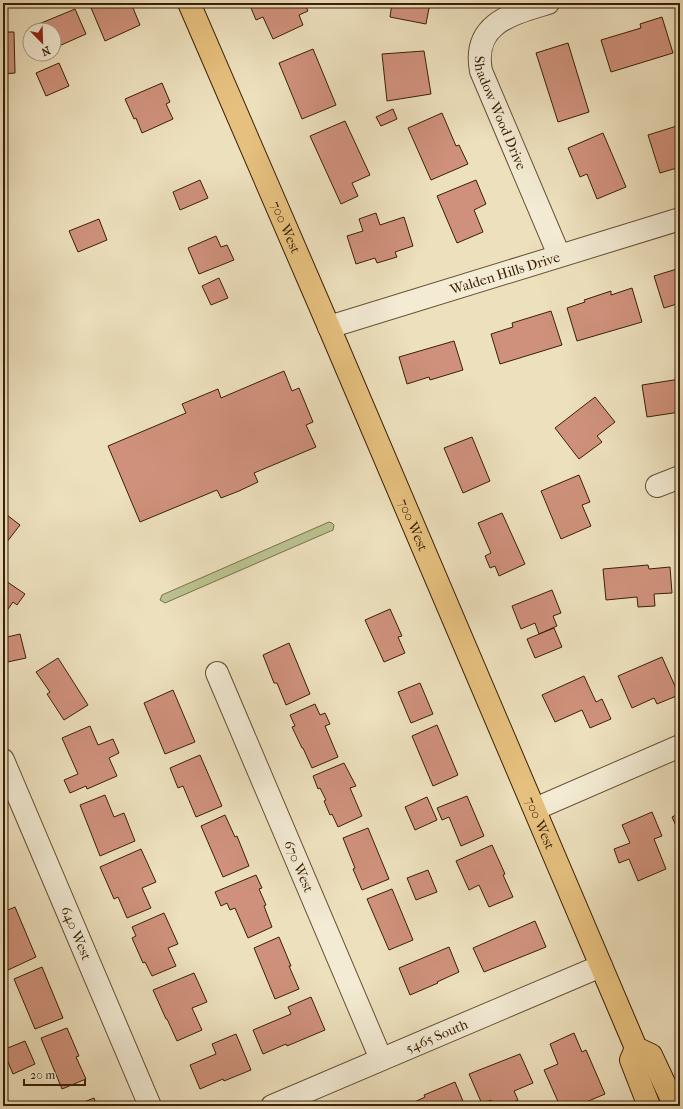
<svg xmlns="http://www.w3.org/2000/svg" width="683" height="1109" font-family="'IM FELL French Canon',serif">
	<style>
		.green { fill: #bac28f; stroke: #7a714a }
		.building { fill: #cf917b; stroke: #3a2005 }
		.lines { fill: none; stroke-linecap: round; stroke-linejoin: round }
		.minor-casing { stroke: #675033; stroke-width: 24 }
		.major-casing { stroke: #3a2005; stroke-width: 24 }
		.minor { stroke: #f3ebd4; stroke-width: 22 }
		.major { stroke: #e6c07e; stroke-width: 22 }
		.labels { text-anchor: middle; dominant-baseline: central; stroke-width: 3; stroke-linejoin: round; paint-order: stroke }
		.street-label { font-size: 14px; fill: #3a2005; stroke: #f3ebd4 }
	</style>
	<rect width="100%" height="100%" fill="#ede0bd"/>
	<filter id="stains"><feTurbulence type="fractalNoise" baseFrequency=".005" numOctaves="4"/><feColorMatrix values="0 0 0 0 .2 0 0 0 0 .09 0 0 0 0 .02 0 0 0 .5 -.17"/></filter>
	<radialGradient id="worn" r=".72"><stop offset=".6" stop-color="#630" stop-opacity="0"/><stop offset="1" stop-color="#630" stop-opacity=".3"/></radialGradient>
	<!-- green -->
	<path class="green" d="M329,522L332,523L334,525L333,530L165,603L160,600L162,595Z"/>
	<!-- building -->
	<path class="building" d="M89,3H131L140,25L105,41Z
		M249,3H304L308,11L299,15L303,25L273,39L263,17L256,20Z
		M392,3H430L426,24L390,17Z
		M75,9L86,34L59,46L60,48L57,50L58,51L54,53V30H36L34,26Z
		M662,17L673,53L611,72L601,40L641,28L640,24Z
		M3,32H14L15,73L3,74Z
		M568,43L589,112L558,122L536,53Z
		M313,49L336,105L302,119L279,63Z
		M424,51L431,94L387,101L382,54Z
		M59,63L69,86L46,96L36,73Z
		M162,83L170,102L166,104L173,119L142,133L136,118L134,119L125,99Z
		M393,109L397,119L381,126L376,117Z
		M442,113L456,146L459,145L468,164L431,180L408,128Z
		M345,121L370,175L352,183L358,196L341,204L310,136Z
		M680,125V167L660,173L648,135Z
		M603,133L626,187L597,199L587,174L580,177L568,148Z
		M200,180L208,198L180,210L173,192Z
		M476,180L486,204L474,210L483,232L457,243L437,196Z
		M376,213L380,225L404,217L413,246L395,252L397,257L377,263L375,258L356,264L347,236L363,231L359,219Z
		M99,219L107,240L78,252L69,231Z
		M216,236L221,247L227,245L234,260L199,274L188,248Z
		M680,268V303L664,308L654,276Z
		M219,278L228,298L211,305L202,286Z
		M632,288L642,322L577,341L567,308L585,302L584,300L611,291V295Z
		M551,311L562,345L500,364L491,334L513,327L512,323Z
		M454,341L463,370L430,380L429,377L407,384L399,357Z
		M284,371L292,391L299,388L313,422L306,425L316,447L254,473L258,482L239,491L221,498L217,490L140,522L108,446L186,413L182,404L218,389L221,398Z
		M680,379V412L647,417L642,385Z
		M595,397L615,422L597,436L602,442L579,459L555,428Z
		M472,437L490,481L463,493L444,448Z
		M579,475L590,502L582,505L591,526L561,539L541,491Z
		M3,512L20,525L3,547Z
		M502,513L525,564L499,576L495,566L490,568L485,556L491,553L478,523Z
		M648,565L649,569L670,567L672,593L654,594L655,606L638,607L637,597L606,600L603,569Z
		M3,579L25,594L17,605L13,602L6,612L3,610Z
		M552,590L561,613L553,616L557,626L539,634L535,623L521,629L512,606Z
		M390,609L402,636L398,637L405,653L384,662L365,620Z
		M554,628L562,647L535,658L527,639Z
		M20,634L26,658L3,663V638Z
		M289,643L310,694L286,705L277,683H274L263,655Z
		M662,657L679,695L657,704L654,698L632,708L618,676Z
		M58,658L88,705L64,720L47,694L50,692L36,672Z
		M584,676L596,702L602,699L611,719L590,728L582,710L555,722L542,695Z
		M420,683L433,714L411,723L398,692Z
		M173,690L195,742L165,754L144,703Z
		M315,704L320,715L325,713L330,724L325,726L338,757L312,768L303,748H302L292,727L295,726L290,715Z
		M437,725L458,775L433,786L412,736Z
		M90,726L98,745L113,739L119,753L109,758L117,776L87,789L86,786L70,793L64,780L78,774L62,738Z
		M200,755L222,806L196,817L183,786L178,788L170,768Z
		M344,763L356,786L350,788L362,816L338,827L332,814L330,815L324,801L326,800L320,788L318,789L313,776Z
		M105,795L114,817L124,813L135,841L100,856L80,805Z
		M467,796L484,836L461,846L449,817L442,820L437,808Z
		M427,797L437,820L415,830L405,807Z
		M652,812L662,836L654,839L666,869L638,881L629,859L619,863L614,849L630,843L622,825Z
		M680,813V835L672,817Z
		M225,815L235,837L237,836L249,866L223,877L201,826Z
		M368,828L389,879L362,890L353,869L355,868L343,838Z
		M492,845L505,874L503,875L513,897L489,907L479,885L469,890L456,861Z
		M141,849L156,882L142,888L151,908L127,918L118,897L114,899L100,867Z
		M428,870L437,892L416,900L407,878Z
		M256,875L262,888L259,889L266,905L264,906L272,927L248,938L235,908L230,910L227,903L221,906L215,892Z
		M392,889L413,940L389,950L367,899Z
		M15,907L36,957L8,970L3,958V912Z
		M164,913L178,944L168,948L176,966L152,976L145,962L143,963L132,938L136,936L132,927Z
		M535,921L546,947L484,972L473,948Z
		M279,937L291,966H289L299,989L275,999L254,948Z
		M449,947L459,972L437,982L438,983L410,995L399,968Z
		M42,967L63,1018L35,1029L14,979Z
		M194,973L207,1002L192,1008L202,1030L177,1041L167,1019H166L153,990Z
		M311,997L325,1030L287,1046L286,1044L263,1054L253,1030L291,1014L288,1007Z
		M67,1028L79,1056L76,1057L86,1079L62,1089L41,1038Z
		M574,1033L582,1052L586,1050L605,1094L577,1106H560L544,1070L558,1064L550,1044Z
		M236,1034L251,1070L224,1081L223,1079L200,1089L190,1065L216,1054L212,1044Z
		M25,1041L35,1064L13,1074L3,1050Z
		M520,1054L533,1083L514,1091L518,1100L504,1106H494L491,1100L482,1104L469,1074Z
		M455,1082L465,1106H406L425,1097L424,1095Z
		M94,1098L97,1106L107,1101L109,1106H74Z"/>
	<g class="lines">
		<!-- minor casing -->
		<g class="minor-casing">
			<g id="minor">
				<path id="s1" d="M548,3C512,14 472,23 481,71L559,255"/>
				<path id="s2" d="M329,327L680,219"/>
				<path d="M657,486L680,477"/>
				<path id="s3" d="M217,673L381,1059"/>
				<path id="s4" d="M3,760L150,1106"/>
				<path d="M535,809L680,746"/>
				<path id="s5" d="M272,1106L601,966"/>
			</g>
		</g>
		<!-- major casing -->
		<g class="major-casing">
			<g id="major">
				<path id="s6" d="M189,3L329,327L636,1048L651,1055L675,1106"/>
				<path d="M636,1048L631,1060L649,1106"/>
			</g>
		</g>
		<!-- minor -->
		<use href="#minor" class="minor"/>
		<!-- major -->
		<use href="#major" class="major"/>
	</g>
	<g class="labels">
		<!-- street labels -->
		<g class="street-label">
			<text stroke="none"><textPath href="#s1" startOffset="154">Shadow Wood Drive</textPath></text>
			<text stroke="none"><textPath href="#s6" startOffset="244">700 West</textPath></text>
			<text stroke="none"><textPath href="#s2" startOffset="184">Walden Hills Drive</textPath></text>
			<text stroke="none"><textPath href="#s6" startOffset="568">700 West</textPath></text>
			<text stroke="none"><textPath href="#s6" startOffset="892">700 West</textPath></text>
			<text stroke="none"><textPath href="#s3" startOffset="210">670 West</textPath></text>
			<text stroke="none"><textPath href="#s4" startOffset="188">640 West</textPath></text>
			<text stroke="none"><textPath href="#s5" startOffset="179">5465 South</textPath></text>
		</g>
	</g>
	<!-- margin -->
	<rect width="683" height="1109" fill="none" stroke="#ede0bd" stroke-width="16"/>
	<rect x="4" y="4" width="675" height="1101" fill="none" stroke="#3a2005" stroke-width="2"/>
	<rect x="8" y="8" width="667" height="1093" fill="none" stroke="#3a2005"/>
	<!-- north arrow -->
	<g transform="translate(42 42) rotate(157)"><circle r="19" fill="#f3ebd4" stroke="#a99a81"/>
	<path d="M0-3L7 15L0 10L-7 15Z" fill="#8f2418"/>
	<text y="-6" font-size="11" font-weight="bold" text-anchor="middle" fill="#3a2005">N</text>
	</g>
	<!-- scale -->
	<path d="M24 1079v6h61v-6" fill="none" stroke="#3a2005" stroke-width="2"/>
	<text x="30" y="1079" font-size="12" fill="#3a2005" stroke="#f3ebd4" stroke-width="3" paint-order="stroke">20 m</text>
	<rect width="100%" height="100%" filter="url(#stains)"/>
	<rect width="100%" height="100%" fill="url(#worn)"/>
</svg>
